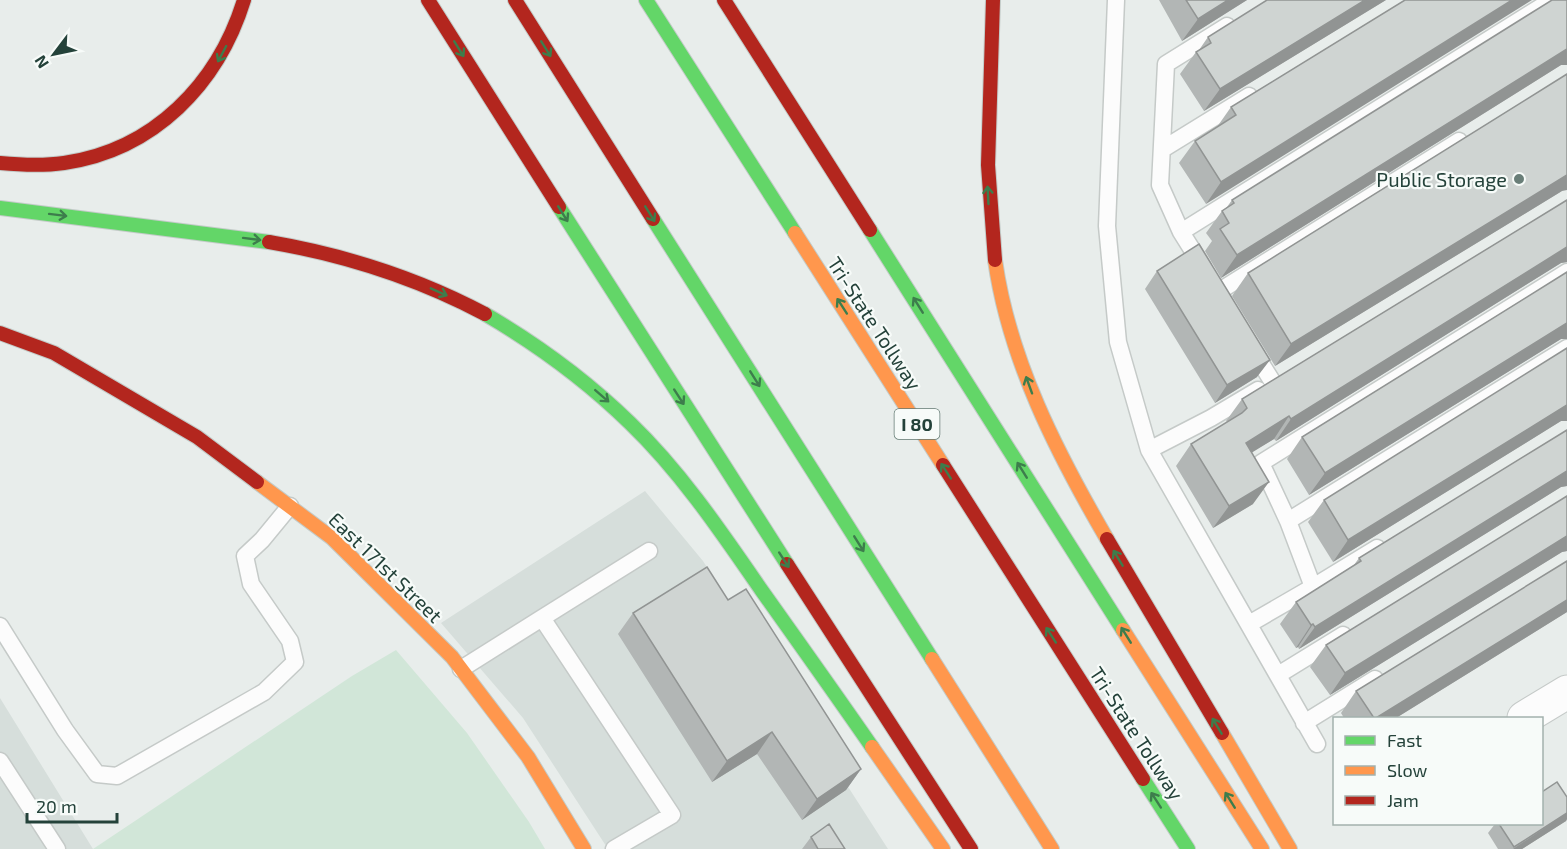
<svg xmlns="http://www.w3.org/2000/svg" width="1567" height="849" font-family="'Exo 2',sans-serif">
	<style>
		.built { fill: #d6dedb }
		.green { fill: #d1e6d8 }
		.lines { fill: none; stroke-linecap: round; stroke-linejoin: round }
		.lane-casing { stroke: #c5cac8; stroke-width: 19 }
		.street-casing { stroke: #c5cac8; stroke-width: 35 }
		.fast-casing { stroke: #c3cbc8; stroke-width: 16 }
		.slow-casing { stroke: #c3cbc8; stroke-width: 16 }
		.jam-casing { stroke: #c3cbc8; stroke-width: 16 }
		.lane { stroke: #fcfcfc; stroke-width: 16 }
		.street { stroke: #fcfcfc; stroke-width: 33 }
		.fast { stroke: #63d668; stroke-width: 14 }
		.slow { stroke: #ff974d; stroke-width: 14 }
		.jam { stroke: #b3261e; stroke-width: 14 }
		.wall { fill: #b2b6b5 }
		.shaded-wall { fill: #919493 }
		.building { fill: #cfd4d2; stroke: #919493; stroke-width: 1.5 }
		.oneway { stroke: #3d7d4c }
		.poi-dot { fill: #697e78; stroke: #f7fbf9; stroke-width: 2 }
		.labels { text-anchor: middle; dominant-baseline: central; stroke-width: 4.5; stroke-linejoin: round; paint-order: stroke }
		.shield { fill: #f7fbf9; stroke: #637a73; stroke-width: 1.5 }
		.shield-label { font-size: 18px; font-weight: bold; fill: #24423a }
		.poi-label { font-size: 20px; fill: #24423a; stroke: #f7fbf9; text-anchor: end }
		.street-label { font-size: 20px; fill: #24423a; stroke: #f7fbf9 }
	</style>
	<rect width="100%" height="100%" fill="#e8edeb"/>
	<!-- built -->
	<path class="built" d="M645,491L703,561L888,849H608L523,718L441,623Z
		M0,698L93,849H0Z"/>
	<!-- green -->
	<path class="green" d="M396,650L467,733L529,822L545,849H93L352,676Z"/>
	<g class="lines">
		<!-- lane casing -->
		<g class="lane-casing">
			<path id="lane" d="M1116,0L1107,226L1118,342L1149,450L1317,744
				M1163,149L1249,96
				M1181,232L1552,0
				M1203,267L1181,232L1160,185L1166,64L1227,26
				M1218,292L1459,141
				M1252,349L1272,381
				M1149,450L1211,418L1258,390
				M1288,521L1567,348
				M1313,587L1377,548
				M542,618L649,551
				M1249,624L1313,587L1288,521L1261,463L1567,272
				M0,626L65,730L97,774L117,776L264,692L295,662L290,641L251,584L245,556L262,540L290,506
				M461,669L542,618L672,815L614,849
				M1278,675L1343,635
				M1304,723L1375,679
				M0,761L57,849"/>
		</g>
		<!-- street casing -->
		<g class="street-casing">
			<path id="street" d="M1524,718L1567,692"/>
		</g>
		<!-- fast casing -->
		<g class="fast-casing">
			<path id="fast" d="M646,0L795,233
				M559,207L787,564
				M0,208L269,242
				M653,219L932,659
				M870,230L1123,630
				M485,314C538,345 586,380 630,423C681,472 722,533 762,591C799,643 836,695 872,747
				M1143,779L1188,849"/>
		</g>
		<!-- slow casing -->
		<g class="slow-casing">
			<path id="slow" d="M795,233L943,465
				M995,260C1009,360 1057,453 1107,539
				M257,482L332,538L452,657L528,757L584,849
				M1123,630L1262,849
				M932,659L1052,849
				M1222,733L1290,849
				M872,747L943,849"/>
		</g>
		<!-- jam casing -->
		<g class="jam-casing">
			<path id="jam" d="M428,0L559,207
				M515,0L653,219
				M724,0L870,230
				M993,0L988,165L995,260
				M0,163C21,165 43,166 64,163C154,150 218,84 244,0
				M269,242C345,255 417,278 485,314
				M0,333L54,353L197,437L257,482
				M943,465L1143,779
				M1107,539L1222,733
				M787,564L971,849"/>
		</g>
		<!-- lane -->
		<use href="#lane" class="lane"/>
		<!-- street -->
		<use href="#street" class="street"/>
		<!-- fast -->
		<use href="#fast" class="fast"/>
		<!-- slow -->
		<use href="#slow" class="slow"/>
		<!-- jam -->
		<use href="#jam" class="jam"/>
	</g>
	<!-- wall -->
	<path class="wall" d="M1159,0H1247L1182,41Z
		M1386,0L1204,111L1180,74L1196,52L1199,50L1208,37Z
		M1405,0L1206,204L1179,163L1195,141L1217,127L1231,107Z
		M1567,0V65H1561L1221,278L1205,251L1212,241L1206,233L1222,211L1227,207L1232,200Z
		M1562,191L1275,366L1232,296L1248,273Z
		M1567,200V262L1561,263L1276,441L1274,439L1251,452L1253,504L1213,528L1176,466L1191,444L1227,422L1226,421L1242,399Z
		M1157,271L1257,377L1215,403L1145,289Z
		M1567,272V339H1561L1309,495L1287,459L1302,437Z
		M1567,348V421H1561L1333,562L1308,522L1324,500Z
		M1567,430V486L1561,487L1299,649L1298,647L1296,648L1280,624L1296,602L1354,565L1359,558Z
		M1567,496V551L1562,552L1330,695L1310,667L1326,645Z
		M1567,561V612L1396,718H1344L1341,713L1356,691Z
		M728,600L861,769L846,790L802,820L757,754L712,782L618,634L633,613Z
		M1567,797V819L1566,821L1522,849H1498L1488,833L1495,824H1542Z
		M811,837L845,849H802Z"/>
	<!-- shaded-wall -->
	<path class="shaded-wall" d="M1228,0H1247L1182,41L1198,19Z
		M1365,0H1386L1204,111L1220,89Z
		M1512,0H1532L1206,204L1221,182Z
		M1567,49V65H1561L1221,278L1237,255Z
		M1567,175V190L1562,191L1275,366L1291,344Z
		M1567,247V262L1561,263L1276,441L1291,419Z
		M1567,323V339H1561L1309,495L1325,473Z
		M1270,360L1257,377L1215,403L1227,385Z
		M1567,405V421H1561L1333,562L1348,540Z
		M1289,416L1274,439L1230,466L1246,443Z
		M1567,471V486L1561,487L1299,649L1315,627Z
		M1269,482L1253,504L1213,528L1229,506Z
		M1567,536V551L1562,552L1330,695L1345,673Z
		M1567,600V612L1396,718H1376Z
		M1313,624L1298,647L1296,648L1311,625Z
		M772,732L757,754L712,782L727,761Z
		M861,769L846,790L802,820L817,799Z
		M1567,813V819L1566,821L1522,849H1513Z"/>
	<!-- building -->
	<path class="building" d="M1186,0H1228L1198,19Z
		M1267,0H1365L1220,89L1196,52L1211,43L1208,37Z
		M1405,0H1512L1221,182L1195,141L1236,115L1231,107Z
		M1552,0H1567V49L1237,255L1220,229L1229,223L1222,211L1234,203L1232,200Z
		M1567,74V175L1291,344L1248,273Z
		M1567,200V247L1291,419L1289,416L1246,443L1269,482L1229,506L1191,444L1242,413L1247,408L1242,399Z
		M1199,244L1270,360L1227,385L1157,271Z
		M1567,272V323L1325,473L1302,437Z
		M1567,348V405L1348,540L1324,500Z
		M1567,430V471L1315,627L1313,624L1311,625L1296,602L1361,561L1359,558Z
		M1567,496V536L1345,673L1326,645Z
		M1567,561V600L1376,718H1374L1356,691Z
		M707,567L728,600L746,589L861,769L817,799L772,732L727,761L633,613Z
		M1557,782L1567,797V813L1514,847L1499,824H1542V792Z
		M829,824L845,849H818L811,837Z"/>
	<!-- one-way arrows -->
	<defs><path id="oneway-shaft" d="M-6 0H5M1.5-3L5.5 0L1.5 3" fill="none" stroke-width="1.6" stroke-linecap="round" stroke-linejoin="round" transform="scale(1.5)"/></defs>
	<g class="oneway">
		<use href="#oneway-shaft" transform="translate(459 49) rotate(58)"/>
		<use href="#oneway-shaft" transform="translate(546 49) rotate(58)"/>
		<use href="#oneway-shaft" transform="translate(222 54) rotate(118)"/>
		<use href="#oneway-shaft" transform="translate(988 195) rotate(-93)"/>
		<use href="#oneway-shaft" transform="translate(563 214) rotate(58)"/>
		<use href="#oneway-shaft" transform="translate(650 214) rotate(58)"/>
		<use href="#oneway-shaft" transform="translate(58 215) rotate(7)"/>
		<use href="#oneway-shaft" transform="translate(252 239) rotate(7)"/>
		<use href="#oneway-shaft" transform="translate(439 292) rotate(24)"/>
		<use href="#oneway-shaft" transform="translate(918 305) rotate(-122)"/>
		<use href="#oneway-shaft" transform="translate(842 306) rotate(-123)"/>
		<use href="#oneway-shaft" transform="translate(755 379) rotate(58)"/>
		<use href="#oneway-shaft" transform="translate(1029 385) rotate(-110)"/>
		<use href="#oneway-shaft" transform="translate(602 396) rotate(41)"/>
		<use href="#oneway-shaft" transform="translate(679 397) rotate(57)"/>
		<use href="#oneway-shaft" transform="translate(1022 470) rotate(-122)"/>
		<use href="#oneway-shaft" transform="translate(946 471) rotate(-123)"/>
		<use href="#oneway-shaft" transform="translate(859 544) rotate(58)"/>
		<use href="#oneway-shaft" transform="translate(1118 558) rotate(-121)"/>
		<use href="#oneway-shaft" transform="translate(784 560) rotate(57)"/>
		<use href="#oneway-shaft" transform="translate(1051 635) rotate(-123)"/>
		<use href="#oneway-shaft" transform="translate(1126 635) rotate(-122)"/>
		<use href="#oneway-shaft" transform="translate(1217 726) rotate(-121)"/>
		<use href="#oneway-shaft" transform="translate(1156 800) rotate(-123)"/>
		<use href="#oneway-shaft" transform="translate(1230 800) rotate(-122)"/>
	</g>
	<!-- markers -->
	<circle class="poi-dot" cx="1519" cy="179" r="6"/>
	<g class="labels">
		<!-- shield labels -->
		<rect class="shield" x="894.5" y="409" width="45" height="30" rx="4.5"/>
		<g class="shield-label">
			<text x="917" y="424">I 80</text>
		</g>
		<!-- poi labels -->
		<g class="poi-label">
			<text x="1507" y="179">Public Storage</text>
		</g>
		<!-- street labels -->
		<g class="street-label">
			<text transform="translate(875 323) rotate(57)">Tri-State Tollway</text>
			<text transform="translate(386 567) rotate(44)">East 171st Street</text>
			<text transform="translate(1137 733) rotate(57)">Tri-State Tollway</text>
		</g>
	</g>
	<!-- legend -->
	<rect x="1333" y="717" width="210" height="108" fill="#f7fbf9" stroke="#a3b1ad" stroke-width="1.5"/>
	<rect x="1345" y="736" width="30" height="9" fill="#63d668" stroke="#a3b1ad" stroke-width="1.5"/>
	<text x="1387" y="747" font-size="18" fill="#24423a">Fast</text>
	<rect x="1345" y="766" width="30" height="9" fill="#ff974d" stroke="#a3b1ad" stroke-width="1.5"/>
	<text x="1387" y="777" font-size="18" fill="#24423a">Slow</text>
	<rect x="1345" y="796" width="30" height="9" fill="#b3261e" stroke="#a3b1ad" stroke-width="1.5"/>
	<text x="1387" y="807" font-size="18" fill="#24423a">Jam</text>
	<!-- north arrow -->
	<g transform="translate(54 54) rotate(238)" stroke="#f7fbf9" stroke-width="4.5" paint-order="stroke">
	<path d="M0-4.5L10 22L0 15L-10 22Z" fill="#24423a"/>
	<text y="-9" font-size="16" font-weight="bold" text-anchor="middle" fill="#24423a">N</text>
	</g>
	<!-- scale -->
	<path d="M27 813v9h90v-9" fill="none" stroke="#24423a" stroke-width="3"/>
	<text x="36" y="813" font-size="18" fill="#24423a" stroke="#f7fbf9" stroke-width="4.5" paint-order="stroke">20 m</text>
</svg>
